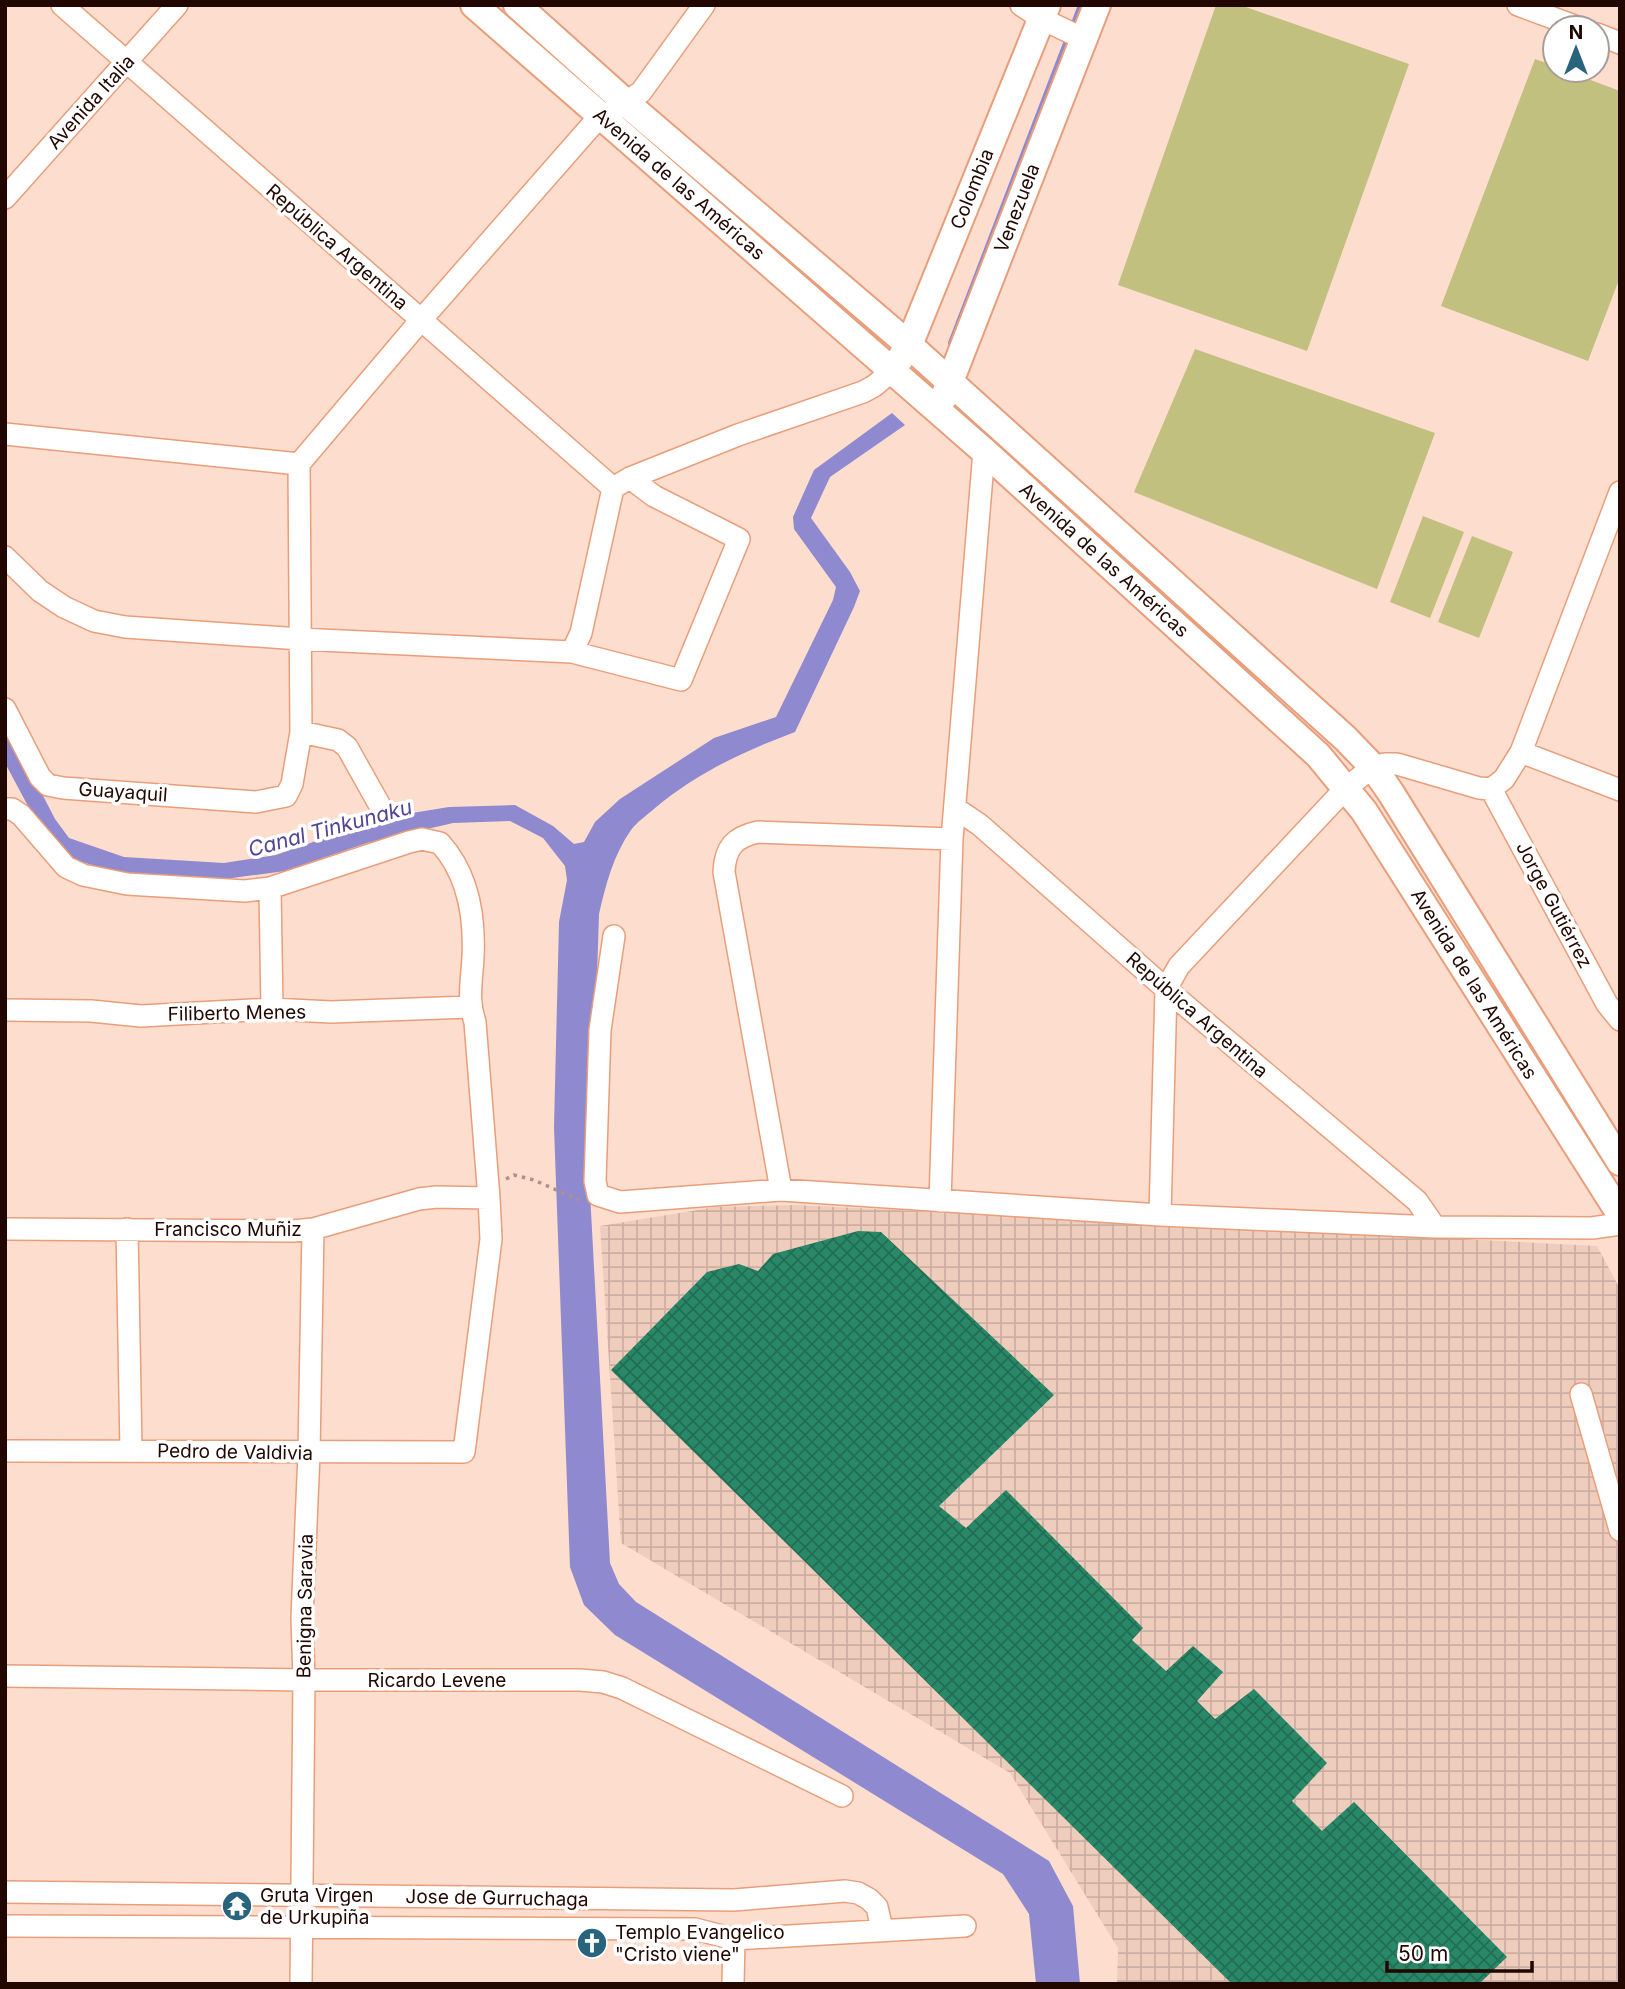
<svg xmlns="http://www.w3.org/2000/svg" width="1625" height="1989" font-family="Inter,sans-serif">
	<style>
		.industrial { fill: url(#industrial-grid) }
		.green { fill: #c2c07f }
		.water { fill: #8f89cf }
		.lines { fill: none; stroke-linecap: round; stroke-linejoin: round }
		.stream { stroke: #8f89cf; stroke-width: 6 }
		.building { fill: url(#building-cross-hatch) }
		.minor-casing { stroke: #e89e7a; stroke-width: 24 }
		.major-casing { stroke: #e89e7a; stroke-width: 30 }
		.path { stroke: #af9185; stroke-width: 3.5; stroke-dasharray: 3.5 5; stroke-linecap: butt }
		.minor { stroke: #fff; stroke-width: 21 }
		.major { stroke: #fff; stroke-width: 26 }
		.labels { text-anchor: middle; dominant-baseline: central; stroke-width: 7; stroke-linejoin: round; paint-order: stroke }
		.street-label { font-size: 19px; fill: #210700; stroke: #fff }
		.poi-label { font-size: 19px; fill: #210700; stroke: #fff; text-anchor: start }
		.water-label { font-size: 21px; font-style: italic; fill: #514498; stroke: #fff }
	</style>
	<defs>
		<pattern id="industrial-grid" width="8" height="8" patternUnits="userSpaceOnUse" patternTransform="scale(1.75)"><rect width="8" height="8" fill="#efcdbd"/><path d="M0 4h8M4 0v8" fill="none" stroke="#cdafa1"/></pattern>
		<pattern id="building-cross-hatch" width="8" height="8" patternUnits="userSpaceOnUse" patternTransform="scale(1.75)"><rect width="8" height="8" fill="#288868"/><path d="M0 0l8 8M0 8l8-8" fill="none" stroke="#226d53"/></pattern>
	</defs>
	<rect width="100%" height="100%" fill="#fdddce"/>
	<!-- industrial -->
	<path class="industrial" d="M797,1205L1597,1246L1620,1289V1984H1117L1118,1948L1010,1773L621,1543L600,1226L716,1207Z"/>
	<!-- green -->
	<path class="green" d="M1216,5H1240L1409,64L1307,351L1118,285Z
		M1535,59L1555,66V70H1564L1620,91V277L1588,361L1441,306Z
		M1195,349L1435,433L1377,589L1134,492Z
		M1423,516L1464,532L1430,618L1390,602Z
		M1472,536L1513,552L1479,638L1438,622Z"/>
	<!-- water -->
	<path class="water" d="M892,413L905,425L830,477L811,518L850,572L860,591L854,607L795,732C744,751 697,773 655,808C647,815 637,822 631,830C613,856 606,884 599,914L590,1193L610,1563L619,1584L636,1602L1049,1861L1073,1906L1080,1984H1036L1029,1914L1003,1874L615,1635L584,1605L570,1567L554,1127L559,922L567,880L565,866L543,838L510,821L453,823L367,843L285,871L225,879L121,874L66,857L43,834L5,763V722L55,819L69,838L124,857L224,863L276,855L359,826L406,814L449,807L515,805L553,826L574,844L584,842L595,822L620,799L714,738L776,717L833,600L836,587L794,529L793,517L814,470Z"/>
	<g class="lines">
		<!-- stream -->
		<path class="stream" d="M1073,26L1081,5
			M951,343L1068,38"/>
	</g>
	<!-- building -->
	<path class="building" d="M858,1231L881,1232L1054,1395L939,1506L966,1528L1006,1490L1143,1628L1132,1640L1166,1671L1193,1646L1223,1672L1197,1701L1215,1719L1254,1689L1327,1763L1292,1801L1322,1831L1354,1802L1507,1957L1479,1984H1232L611,1370L707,1272L739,1264L758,1271L773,1254Z"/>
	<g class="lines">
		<!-- minor casing -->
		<g class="minor-casing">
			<path id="minor" d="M62,5L613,488
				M1021,5L1042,19L1084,39
				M1518,5L1580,28
				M1597,34L1620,43
				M5,198L177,5
				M5,434L299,464L301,732L292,784L286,796L256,802L63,788L48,785L40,777L5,709
				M299,464L421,320L592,125L641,92L704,5
				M5,557L40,591L64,607L94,621L125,627L300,639L572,652L681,680L739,539L654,496L630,478
				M572,652L581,633L613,488L630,478L738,435L863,392L874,386L892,371
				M301,732L338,740L347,747L379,804
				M1521,752L1620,492
				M1491,789L1607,1004L1620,1020
				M955,808L980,825L1166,989L1417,1201L1435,1227
				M5,809H12L21,815L66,867L83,875L127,884L245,891L270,888L409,842L422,839L440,843C468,874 475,916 473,957C472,980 467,999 475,1022L489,1198L491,1239L464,1452L5,1451
				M270,888L272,1009
				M614,936L600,1030L595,1181L598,1195L620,1202L781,1190L1160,1215L1435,1227L1592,1228L1620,1224
				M5,1010L91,1011L141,1016L272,1009L331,1012L469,1007
				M781,1190L724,872C725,848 734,837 758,832L952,839
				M940,1201L952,839L984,451
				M1160,1215L1166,989L1179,966L1346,788L1373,767L1385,764H1397L1479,788L1491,789L1504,779L1521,752L1620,790
				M5,1229L293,1231L313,1229L419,1199L436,1197L489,1198
				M127,1229L131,1450
				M1581,1394L1620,1530
				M5,1676L304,1680H580L603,1682L622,1688L842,1796
				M5,1892L734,1900L845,1891L858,1893L869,1899L877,1907L882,1929
				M5,1926L695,1929L734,1939L965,1926
				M301,1984L304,1680L302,1618L309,1453L313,1229
				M733,1984L734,1939"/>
		</g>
		<!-- major casing -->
		<g class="major-casing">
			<path id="major" d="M474,5L984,451L1318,755L1364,811L1620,1214
				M517,5L625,102L909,345L1345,738L1373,767L1391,793L1620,1162
				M900,359L909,345L1047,5
				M944,397L1097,5"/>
		</g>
		<!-- path -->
		<path class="path" d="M506,1179L514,1175L534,1180L579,1200"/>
		<!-- minor -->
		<use href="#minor" class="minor"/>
		<!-- major -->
		<use href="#major" class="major"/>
	</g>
	<!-- icons -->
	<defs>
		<g id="temple-disc" transform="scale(1.575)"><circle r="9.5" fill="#28647c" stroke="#fff"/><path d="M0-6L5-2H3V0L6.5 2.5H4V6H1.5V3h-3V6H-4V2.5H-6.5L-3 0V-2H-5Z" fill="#fff"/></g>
		<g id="church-disc" transform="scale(1.575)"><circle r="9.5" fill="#28647c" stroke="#fff"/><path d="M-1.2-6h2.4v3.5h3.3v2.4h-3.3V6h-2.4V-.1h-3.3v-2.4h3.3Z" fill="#fff"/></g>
	</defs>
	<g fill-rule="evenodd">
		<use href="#temple-disc" x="237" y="1906"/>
		<use href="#church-disc" x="592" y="1943"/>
	</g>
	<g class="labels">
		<!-- street labels -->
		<g class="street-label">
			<text transform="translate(91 102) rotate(-48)">Avenida Italia</text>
			<text transform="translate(679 184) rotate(41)">Avenida de las Américas</text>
			<text transform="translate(972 189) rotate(-68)">Colombia</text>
			<text transform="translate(1017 208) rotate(-69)">Venezuela</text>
			<text transform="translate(337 247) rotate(41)">República Argentina</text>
			<text transform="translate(1104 560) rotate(42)">Avenida de las Américas</text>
			<text transform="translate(123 792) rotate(4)">Guayaquil</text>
			<text transform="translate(1554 905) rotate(62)">Jorge Gutiérrez</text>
			<text transform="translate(1474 984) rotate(58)">Avenida de las Américas</text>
			<text transform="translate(237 1013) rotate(-1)">Filiberto Menes</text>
			<text transform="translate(1197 1015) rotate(41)">República Argentina</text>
			<text x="228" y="1229">Francisco Muñiz</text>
			<text transform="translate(235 1452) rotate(1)">Pedro de Valdivia</text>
			<text transform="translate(305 1606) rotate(-89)">Benigna Saravia</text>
			<text x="437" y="1680">Ricardo Levene</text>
			<text transform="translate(497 1898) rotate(1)">Jose de Gurruchaga</text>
		</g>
		<!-- poi labels -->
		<g class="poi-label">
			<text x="260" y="1895">Gruta Virgen<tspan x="260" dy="22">de Urkupiña</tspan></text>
			<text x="615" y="1932">Templo Evangelico<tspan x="615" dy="22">"Cristo viene"</tspan></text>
		</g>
		<!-- water labels -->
		<g class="water-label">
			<text transform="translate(330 828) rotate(-15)">Canal Tinkunaku</text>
		</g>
	</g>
	<!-- border -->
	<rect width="1625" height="1989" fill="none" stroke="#210700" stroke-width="14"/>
	<!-- north arrow -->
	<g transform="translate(1576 49)"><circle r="33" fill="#ffffff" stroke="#a69c99" stroke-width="2"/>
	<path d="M0-5L12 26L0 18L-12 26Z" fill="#28647c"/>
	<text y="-10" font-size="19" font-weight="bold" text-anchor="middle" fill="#210700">N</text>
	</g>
	<!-- scale -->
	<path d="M1387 1961v10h145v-10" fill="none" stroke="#210700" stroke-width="3.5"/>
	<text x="1398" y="1961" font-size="21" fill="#210700" stroke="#ffffff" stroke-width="5" paint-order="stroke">50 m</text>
</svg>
